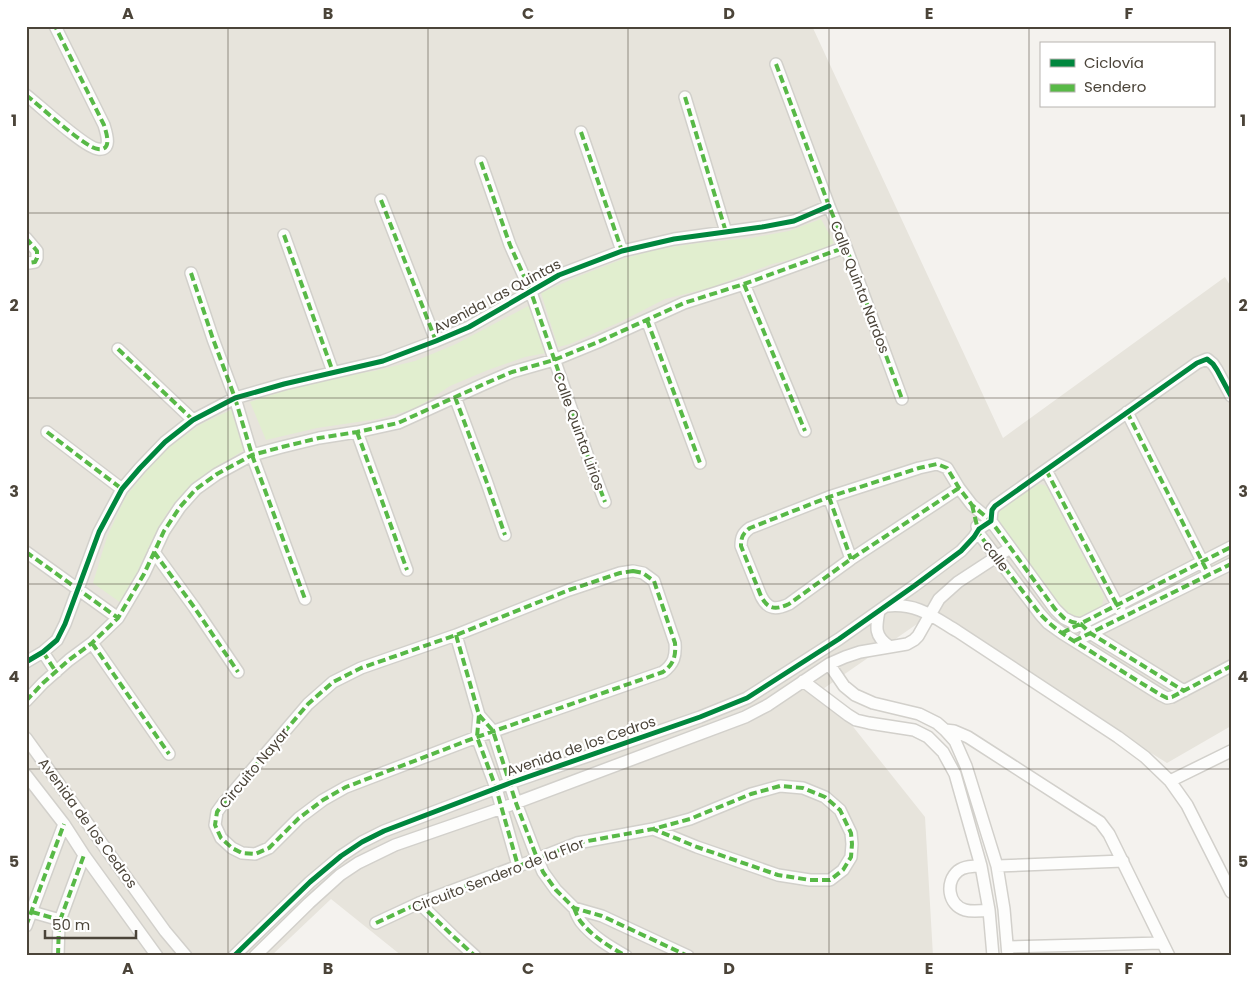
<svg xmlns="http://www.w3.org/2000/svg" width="1257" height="982" font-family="Poppins,sans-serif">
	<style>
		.residential { fill: #e7e4dc }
		.green { fill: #e1eecf }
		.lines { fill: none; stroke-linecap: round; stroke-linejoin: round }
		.minor-casing { stroke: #d2d0cb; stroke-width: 14 }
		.minor { stroke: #fdfdfc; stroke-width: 11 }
		.quiet { stroke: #58b947; stroke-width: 4; stroke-dasharray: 8 4; stroke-linecap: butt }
		.cycleway-casing { stroke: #fff; stroke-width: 8 }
		.cycleway { stroke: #00873e; stroke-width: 5 }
		.grid { fill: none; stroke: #4b4439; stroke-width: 1; stroke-opacity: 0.55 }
		.labels { text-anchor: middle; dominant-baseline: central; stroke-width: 4.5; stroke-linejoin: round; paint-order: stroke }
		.street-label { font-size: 14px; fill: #4b4439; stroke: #fff }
		.neatline { fill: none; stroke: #4b4439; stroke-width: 2 }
		.grid-label { font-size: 16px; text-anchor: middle; font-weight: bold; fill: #4b4439 }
	</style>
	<rect width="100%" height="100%" fill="#f4f2ee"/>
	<!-- residential -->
	<path class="residential" d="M26,26H812L1003,438L1225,277L1231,287V726L1167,763L930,615L823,689L925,817L933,956H402L331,899L271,956H26Z"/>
	<!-- green -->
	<path class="green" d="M821,219L834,243L815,254L772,264L713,287L665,299L620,322L570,344L558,347L541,293L577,277L623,259L657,249L698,243L751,238L789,231Z
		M532,304L546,353L525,357L488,370L450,386L415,409L378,419L317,428L266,440L250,402L286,390L335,377L374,371L415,361L456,344Z
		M233,409L244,450L194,482L167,513L150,545L134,579L121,603L93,583L107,537L126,496L163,451L201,424Z
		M1039,484L1044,485L1047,487L1104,596L1102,605L1094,611L1076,618L1066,616L997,521L998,515L1002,508L1034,487Z"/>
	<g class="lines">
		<!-- minor casing -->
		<g class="minor-casing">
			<path id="minor" d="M776,64L829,206L846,247L902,399
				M26,95C39,105 85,148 98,149C113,151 106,132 104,125L55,26
				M685,97L726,232
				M581,132L622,251
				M481,162L510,245L531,292L588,457L605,502
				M381,200L436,341
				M284,235L333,372
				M26,238L37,251V258L35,262L29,263L26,262
				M191,273L213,339L235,398L252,455L305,599
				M744,284L805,431
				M647,320L700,463
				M118,349L193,420
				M455,397L487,483L505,535
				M1127,412L1209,575
				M47,432L122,489
				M357,432L407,570
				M1046,470L1120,610
				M959,488L851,559L789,604C776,610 768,610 761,596L741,546C741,537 743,533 750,528L829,497L919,468L937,464L947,468L959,488L972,505L991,521L1055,609L1064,618L1072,622L1081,624L1090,633L1184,691
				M829,497L851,559
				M977,526L979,534L1040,614L1048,623L1062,633L1161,695L1167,698L1172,697L1231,666
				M26,552L118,618
				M154,552L194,607L238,672
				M633,571L643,573L654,581L675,643C676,656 674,664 663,672L477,737L346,787L323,800L299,818L269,848L255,854L242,853L232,848L221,838L215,825L217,812L222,805L308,704L333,682L361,668L456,635L569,590L620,573Z
				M887,606C917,603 932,616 957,631L1118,737L1145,757L1170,781L1187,805L1231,892
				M879,611C876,627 874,636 889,646
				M1075,627L1231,547
				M456,635L479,715L477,737L496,788L518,866
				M1085,636L1231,564
				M92,643L169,754
				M43,652L56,672
				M26,662L43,652L57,640L65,624L99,532L122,489L140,468L165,442L193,420L235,398L284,384L383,361L436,341L469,327L559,275L622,251L674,239L762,227L794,221L829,206
				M829,664L844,686L855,695L873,703L919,714L937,723L945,730L955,741L966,766L997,866L1004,909L1008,956
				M803,681L848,715L856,720L869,723L914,730L928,737L943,752L955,774L981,866L989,910L993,956
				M26,701L43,683L69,660L92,643L118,618L144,574L164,531L180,507L196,489L217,474L252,455L282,447L319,438L357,432L398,423L484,384L512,372L554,360L598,342L684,303L744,284L846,247
				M479,715L493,731L516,803L537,858L543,872L556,890L574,908L602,916L688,956
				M945,730L954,731L968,737L1100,822L1109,834L1169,956
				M26,738L165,931L186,956
				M26,775L64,824L84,855L157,956
				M1170,781L1231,751
				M981,866C973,866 964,866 958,871C945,882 948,905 965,910C972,912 981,911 989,910
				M997,866L1123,861
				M419,903L453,936L475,956
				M574,908C576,913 578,918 581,922C593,937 610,947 626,956
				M32,912L60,920
				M376,923L419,903L529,862L577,843L653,829L690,819L751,794L780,786L803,788L825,797L840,810L851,833L852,844L851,857L843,870L830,880H810L778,875L697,847L653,829
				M26,926L64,824
				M1008,947L1162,943
				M58,956L59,923L84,855
				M234,956L310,882L341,856L362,842L384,831L510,783L700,717L747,698L839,639L914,586L961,551L974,537L979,529L991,521L992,510L995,506L1197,363L1207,359L1213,364L1217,370L1231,396
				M255,956L309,903L340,875L358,863L395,845L502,808L745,717L768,705L829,664L845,657L860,652L907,644L914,640L918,636L939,599L958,582L1010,548"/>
		</g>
		<!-- minor -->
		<use href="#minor" class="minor"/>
		<!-- quiet -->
		<path class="quiet" d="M776,64L829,206L846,247L902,399
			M26,95C39,105 85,148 98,149C113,151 106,132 104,125L55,26
			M685,97L726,232
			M581,132L622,251
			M481,162L510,245L531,292L588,457L605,502
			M381,200L436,341
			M284,235L333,372
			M26,238L37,251V258L35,262L29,263L26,262
			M191,273L213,339L235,398L252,455L305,599
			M744,284L805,431
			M647,320L700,463
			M118,349L193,420
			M455,397L487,483L505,535
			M1127,412L1209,575
			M47,432L122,489
			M357,432L407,570
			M1046,470L1119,609
			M959,488L851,559L789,604C776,610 768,610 761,596L741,546C741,537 743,533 750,528L829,497L919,468L937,464L947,468L959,488L972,505L991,521L1055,609L1064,618L1072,622L1081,624L1090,633L1184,691
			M829,497L851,559
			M972,505L979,534L1040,614C1054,629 1070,639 1087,649C1112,665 1136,680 1161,695L1167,698L1172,697L1231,666
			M26,552L118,618
			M154,552L194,607L238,672
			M633,571L643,573L654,581L675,643C676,656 674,664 663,672L477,737L346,787L323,800L299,818L269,848L255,854L242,853L232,848L221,838L215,825L217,812L222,805L308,704L333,682L361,668L456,635L569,590L620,573Z
			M1062,633L1231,547
			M456,635L479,715L477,737L496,788L518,866
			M1074,641L1231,564
			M92,643L169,754
			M43,652L56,672
			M26,701L43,683L69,660L92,643L118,618L144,574L164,531L180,507L196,489L217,474L252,455L282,447L319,438L357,432L398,423L484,384L512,372L554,360L598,342L684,303L744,284L846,247
			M479,715L493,731L516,803L537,858L543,872L556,890L574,908L602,916L688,956
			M419,903L453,936L475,956
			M574,908C576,913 578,918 581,922C593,937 610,947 626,956
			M32,912L60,920
			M376,923L419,903L529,862L577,843L653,829L690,819L751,794L780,786L803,788L825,797L840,810L851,833L852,844L851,857L843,870L830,880H810L778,875L697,847L653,829
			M26,926L64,824
			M58,956L59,923L84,855"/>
		<!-- cycleway casing -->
		<g class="cycleway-casing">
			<path id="cycleway" d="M26,662L43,652L57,640L65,624L99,532L122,489L140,468L165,442L193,420L235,398L284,384L383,361L436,341L469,327L559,275L622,251L674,239L762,227L794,221L829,206
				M234,956L310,882L341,856L362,842L384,831L510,783L700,717L747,698L839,639L914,586L961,551L974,537L979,529L991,521L992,510L995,506L1197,363L1207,359L1213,364L1217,370L1231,396"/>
		</g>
		<!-- cycleway -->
		<use href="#cycleway" class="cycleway"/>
	</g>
	<!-- grid -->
	<path class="grid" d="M228,26V956M428,26V956M628,26V956M829,26V956M1029,26V956M26,213H1231M26,398H1231M26,584H1231M26,769H1231"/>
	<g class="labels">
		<!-- street labels -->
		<g class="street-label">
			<text transform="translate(860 287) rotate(69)">Calle Quinta Nardos</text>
			<text transform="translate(497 296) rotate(-28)">Avenida Las Quintas</text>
			<text transform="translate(579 431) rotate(70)">Calle Quinta Lirios</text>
			<text transform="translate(996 556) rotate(53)">calle</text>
			<text transform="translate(581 746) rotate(-19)">Avenida de los Cedros</text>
			<text transform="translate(254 768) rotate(-50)">Circuito Nayar</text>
			<text transform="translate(88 823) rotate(54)">Avenida de los Cedros</text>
			<text transform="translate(498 875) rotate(-21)">Circuito Sendero de la Flor</text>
		</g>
	</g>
	<!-- border -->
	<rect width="1257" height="982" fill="none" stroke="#ffffff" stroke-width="55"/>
	<!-- legend -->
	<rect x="1040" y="42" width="175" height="65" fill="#ffffff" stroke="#b7b4b0"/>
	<rect x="1050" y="59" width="25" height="8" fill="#00873e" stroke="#b7b4b0"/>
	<text x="1084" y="68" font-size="15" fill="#4b4439">Ciclovía</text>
	<rect x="1050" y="84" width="25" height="8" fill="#58b947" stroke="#b7b4b0"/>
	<text x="1084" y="92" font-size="15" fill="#4b4439">Sendero</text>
	<!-- scale -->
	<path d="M45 930v8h91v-8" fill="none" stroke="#4b4439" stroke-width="2.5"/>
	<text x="52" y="930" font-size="15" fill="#4b4439" stroke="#ffffff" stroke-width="4" paint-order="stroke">50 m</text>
	<rect x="28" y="28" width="1202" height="926" class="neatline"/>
	<g class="grid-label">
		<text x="128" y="19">A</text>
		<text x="328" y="19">B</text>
		<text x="528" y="19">C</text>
		<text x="729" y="19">D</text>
		<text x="929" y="19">E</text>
		<text x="1129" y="19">F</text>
		<text x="14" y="126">1</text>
		<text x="1243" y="126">1</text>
		<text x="14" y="311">2</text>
		<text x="1243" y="311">2</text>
		<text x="14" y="497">3</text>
		<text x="1243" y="497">3</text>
		<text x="14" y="682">4</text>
		<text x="1243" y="682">4</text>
		<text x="14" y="867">5</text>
		<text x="1243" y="867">5</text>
		<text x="128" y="974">A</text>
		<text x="328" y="974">B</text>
		<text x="528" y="974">C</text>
		<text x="729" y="974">D</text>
		<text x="929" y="974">E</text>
		<text x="1129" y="974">F</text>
	</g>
</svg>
